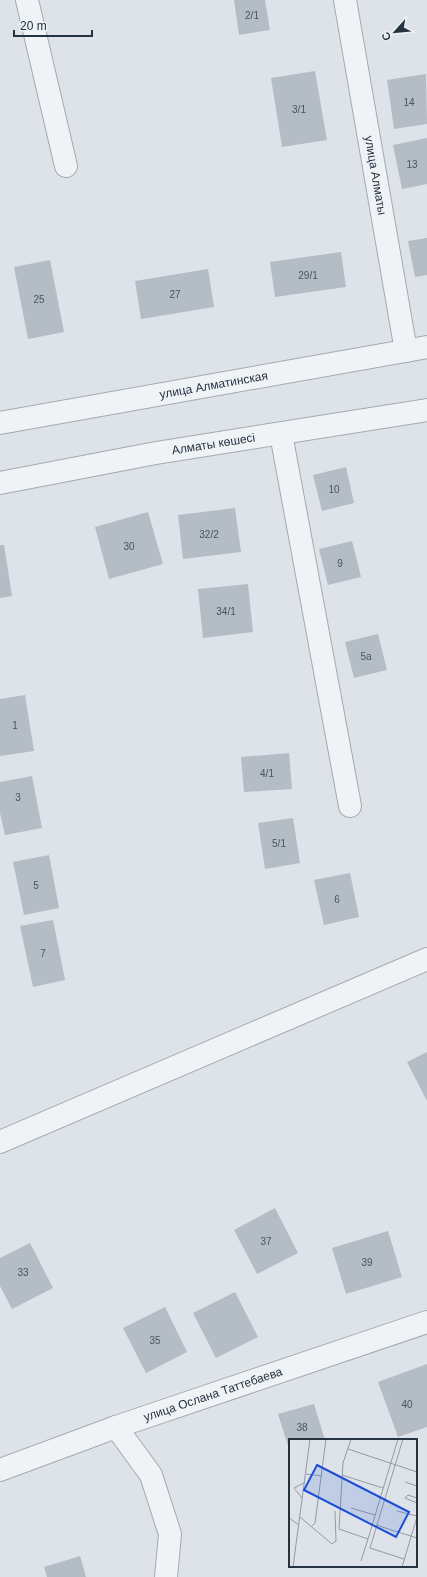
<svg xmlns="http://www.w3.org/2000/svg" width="427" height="1577" font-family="Arial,sans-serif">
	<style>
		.building { fill: #b4bcc5 }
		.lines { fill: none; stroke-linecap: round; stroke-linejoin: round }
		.minor-casing { stroke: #a2aab2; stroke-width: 24 }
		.minor { stroke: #f0f3f6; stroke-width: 22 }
		.labels { text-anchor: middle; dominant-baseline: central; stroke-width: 4; stroke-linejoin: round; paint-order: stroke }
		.number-label { font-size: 10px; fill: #495461 }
		.street-label { font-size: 12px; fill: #253240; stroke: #ecf1f6 }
		.inset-road { fill: none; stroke: #939ca5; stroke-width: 1 }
		.view { fill: #1d4ed8; fill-opacity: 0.15; stroke: #1d4ed8; stroke-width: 2 }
		.inset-edge { fill: none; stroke: #253240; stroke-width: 2 }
	</style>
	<rect width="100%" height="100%" fill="#dde3e8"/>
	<!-- building -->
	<path class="building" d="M234,0H265L270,30L239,35Z
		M315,71L327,140L282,147L271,78Z
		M426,74L427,124L394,129L387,80Z
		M427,138V184L402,189L393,145Z
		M427,238V275L415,277L408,241Z
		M341,252L346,287L275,297L270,262Z
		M50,260L64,332L28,339L14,267Z
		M208,269L214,307L141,319L135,281Z
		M346,467L354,503L322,511L313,475Z
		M235,508L241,552L183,559L178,515Z
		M148,512L163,564L109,579L95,527Z
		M352,541L361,577L328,585L319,549Z
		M0,545H4L12,596L0,598Z
		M248,584L253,632L203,638L198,589Z
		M378,634L387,670L354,678L345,642Z
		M25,695L34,751L0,756V699Z
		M289,753L292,789L244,792L241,757Z
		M32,776L42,828L5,835L0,813V782Z
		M293,818L300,863L265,869L258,823Z
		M49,855L59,908L24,915L13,862Z
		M350,873L359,917L324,925L314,880Z
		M53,920L65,980L33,987L20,926Z
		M427,1052V1101L407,1062Z
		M275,1208L298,1253L257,1274L234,1230Z
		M388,1231L402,1277L346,1294L332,1248Z
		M30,1243L53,1288L12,1309L0,1286V1258Z
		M235,1292L258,1337L216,1358L193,1313Z
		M165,1307L187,1352L146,1373L123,1328Z
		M427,1364V1427L398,1437L378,1382Z
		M314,1404L325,1440H290V1452L278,1414Z
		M80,1556L86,1577H47L44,1567Z"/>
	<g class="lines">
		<!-- minor casing -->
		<g class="minor-casing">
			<g id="minor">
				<path d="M27,0L66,166"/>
				<path id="s1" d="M345,0L406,351"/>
				<path id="s2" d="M0,423L427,347"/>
				<path d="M281,434L350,806"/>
				<path id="s3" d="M0,483L156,453L427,410"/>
				<path d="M0,1142L427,959"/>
				<path d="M116,1427L151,1475L170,1534L166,1577"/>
				<path id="s4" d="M0,1470L116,1427L427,1322"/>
			</g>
		</g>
		<!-- minor -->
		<use href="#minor" class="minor"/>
	</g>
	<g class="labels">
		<!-- number labels -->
		<g class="number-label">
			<text x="252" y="15">2/1</text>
			<text x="409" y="102">14</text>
			<text x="299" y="109">3/1</text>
			<text x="412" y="164">13</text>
			<text x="308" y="275">29/1</text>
			<text x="175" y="294">27</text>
			<text x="39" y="299">25</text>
			<text x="334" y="489">10</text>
			<text x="209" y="534">32/2</text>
			<text x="129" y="546">30</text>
			<text x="340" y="563">9</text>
			<text x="226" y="611">34/1</text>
			<text x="366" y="656">5а</text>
			<text x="15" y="725">1</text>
			<text x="267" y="773">4/1</text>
			<text x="18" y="797">3</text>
			<text x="279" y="843">5/1</text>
			<text x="36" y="885">5</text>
			<text x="337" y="899">6</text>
			<text x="43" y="953">7</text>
			<text x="266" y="1241">37</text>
			<text x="367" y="1262">39</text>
			<text x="23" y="1272">33</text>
			<text x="155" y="1340">35</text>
			<text x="407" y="1404">40</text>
			<text x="302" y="1427">38</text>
		</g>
		<!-- street labels -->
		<g class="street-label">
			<text stroke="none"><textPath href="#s1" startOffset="178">улица Алматы</textPath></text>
			<text stroke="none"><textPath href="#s2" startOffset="217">улица Алматинская</textPath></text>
			<text stroke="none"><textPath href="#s3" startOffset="217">Алматы көшесі</textPath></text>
			<text stroke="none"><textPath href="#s4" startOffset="226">улица Ослана Таттебаева</textPath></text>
		</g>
	</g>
	<!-- overview -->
	<g transform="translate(289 1439)">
		<rect width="128" height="128" fill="#dde3e8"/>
		<path class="inset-road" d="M62,0L54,24L50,90L79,100L109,0M114,0L81,109L115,120M59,10L128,33M17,35L33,37M53,36L94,49M116,43L128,47M13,59L5,49L15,44M128,59L119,56L116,59L128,64M62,69L86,76M108,72L128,77M11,78L43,105L47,102L46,72M0,79L10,86M87,86L128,99M22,88L26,84L37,0M72,122L79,100M4,128L21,0M113,128L128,78"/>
		<path class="view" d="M28,26L120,73L107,98L15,51Z"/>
		<rect width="128" height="128" class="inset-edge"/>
	</g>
	<!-- north arrow -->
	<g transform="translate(395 32) rotate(243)" stroke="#ecf1f6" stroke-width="3" paint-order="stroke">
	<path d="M0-3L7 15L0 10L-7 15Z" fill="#253240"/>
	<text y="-6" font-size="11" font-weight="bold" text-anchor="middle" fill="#253240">С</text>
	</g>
	<!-- scale -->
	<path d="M14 30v6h78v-6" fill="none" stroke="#253240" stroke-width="2"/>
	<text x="20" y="30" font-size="12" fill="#253240" stroke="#ecf1f6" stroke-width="3" paint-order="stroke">20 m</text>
</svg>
